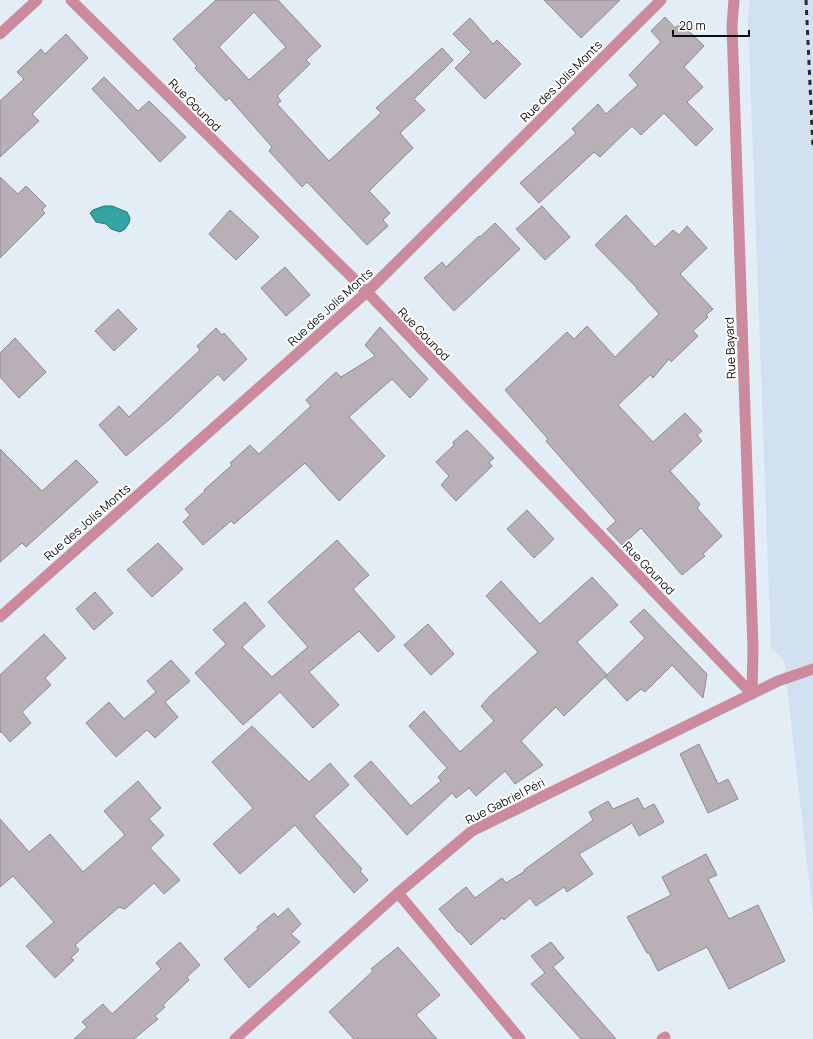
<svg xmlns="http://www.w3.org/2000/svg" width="813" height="1039" font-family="Manrope,sans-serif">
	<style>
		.built { fill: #d1e1ef }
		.water { fill: #33a3a4; stroke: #277678 }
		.building { fill: #b9afb7; stroke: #92888f; fill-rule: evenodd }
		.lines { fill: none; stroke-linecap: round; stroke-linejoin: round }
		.minor { stroke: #cb8a9d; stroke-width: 11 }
		.rail { stroke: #262b2d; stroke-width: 3; stroke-dasharray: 5 5; stroke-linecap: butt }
		.labels { text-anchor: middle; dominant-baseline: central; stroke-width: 4; stroke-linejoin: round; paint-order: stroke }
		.street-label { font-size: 12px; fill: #0a0e10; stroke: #fff }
	</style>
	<rect width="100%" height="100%" fill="#e3edf6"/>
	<!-- built -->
	<path class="built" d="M750,0H813V916L784,660L771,648L748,16Z"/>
	<!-- water -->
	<path class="water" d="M104,206H112L127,212L130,218L129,223L125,229L120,232L111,229L106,224L96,222L90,213L93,210Z"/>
	<!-- building -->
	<path class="building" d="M216,0H278L321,46L306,60L310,64L277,96L281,101L277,104L329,161L381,113L376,108L442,48L453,60L414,99L425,110L400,133L413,148L369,191L390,213L383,220L388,226L367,245L307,182L302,187L269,151L272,147L229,98L226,101L209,83L195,68L197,66L173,39ZM254,12L286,47L249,80L219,47Z
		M544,0H620L581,38Z
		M665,17L675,28L681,23L704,46L684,67L703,87L687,102L713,129L696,146L664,113L641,135L632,126L600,157L594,152L539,203L520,183L576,133L572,129L598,104L606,114L638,85L629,75L661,42L651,31Z
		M470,18L493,44L497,40L521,64L485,99L455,68L471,52L453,34Z
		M66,34L88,58L32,114L39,121L0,157V101L24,79L17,72L41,49L45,54Z
		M104,77L138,111L149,101L186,137L160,162L92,89Z
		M0,177L18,194L26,186L46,206L42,210L45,213L0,258Z
		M542,206L570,237L545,260L516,229Z
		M230,210L259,237L236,260L209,234Z
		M626,215L655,247L673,230L679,235L687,226L707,248L680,274L713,309L706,315L708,317L693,331L698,336L671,362L669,359L653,378L650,375L618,405L653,442L685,413L702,431L697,435L702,441L670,471L700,504L697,508L722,536L703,554L705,556L682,575L641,528L622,545L607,529L616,521L546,441L548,439L505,390L567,332L574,339L587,326L615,357L659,314L636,288H637L595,245Z
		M495,223L520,249L454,311L424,278L442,262L446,267L479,236L480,237Z
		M285,267L310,295L286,316L261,288Z
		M118,309L137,329L114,351L95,331Z
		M380,327L428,379L410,398L392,379L349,417L385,456L339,501L305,463L234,524L231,521L203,545L183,522L190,515L185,509L205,491L204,490L232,465L230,463L250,445L259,454L311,406L306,400L336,372L341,377L375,356L365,345Z
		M216,328L222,335L224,333L247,359L224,381L218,374L171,418L126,456L99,425L119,406L129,417L200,350L197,346Z
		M15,338L46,372L19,398L0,377V353Z
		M467,430L494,458L489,462L492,466L456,501L441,485L449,476L436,462L454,445L453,442Z
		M0,449L42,491L76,460L98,482L26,547L22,543L0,562Z
		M527,510L554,539L534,558L507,529Z
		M337,540L369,575L353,589L395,637L378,652L359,631L309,672L339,705L313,728L280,692L243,725L195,673L226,644L213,630L245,602L265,626L242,647L272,677L308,647L268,602Z
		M158,543L183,569L152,597L127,570Z
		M592,577L618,605L577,642L607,675L564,716L556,707L521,741L543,765L515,784L505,771L476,796L469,788L456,798L452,793L407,835L354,776L371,761L411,806L441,781L438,777L447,768L409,726L424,711L460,752L494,721L481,706L491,695L538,652L486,596L501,581L540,624Z
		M95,592L113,613L94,630L76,609Z
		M644,609L707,674L703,698L672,665L645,692L641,689L627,701L605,677L645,638L630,622Z
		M428,624L454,654L431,675L404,645Z
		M44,634L66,658L45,678L51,685L22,712L31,723L10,742L1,731L0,733V675Z
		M171,660L190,681L165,702L178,717L155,738L147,730L116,757L86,723L109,702L124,719L156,692L147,681Z
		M252,726L309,782L330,763L349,785L314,816L362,869L360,871L368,880L354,893L295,825L240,874L213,844L253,808L212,762Z
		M699,744L718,784L728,779L738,799L708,813L680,754Z
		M138,781L161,808L149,819L164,835L150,848L180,880L164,894L154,883L125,909L119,907L75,945L79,950L71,958L74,960L55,978L26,946L54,922L13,876L0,887V819L29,852L50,834L83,872L125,835L104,811Z
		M638,798L644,809L654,804L664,822L639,836L632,823L579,854L593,874L567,892L564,887L536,906L530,898L504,920L502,918L471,945L460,932H458L439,909L466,887L475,898L502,878L506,883L525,871L524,870L593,820L589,812L608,801L613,809Z
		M706,854L717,875L708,879L729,919L758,905L785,961L729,989L707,947L658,971L649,953H647L627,917L671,895L662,877Z
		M288,908L301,924L291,934L300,942L249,988L224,959L258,929L257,927L274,913L278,917Z
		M180,942L200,965L187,977L189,980L163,1005L165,1007L155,1016L158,1019L134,1039H74L87,1027L82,1022L103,1004L112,1014L161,969L156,963Z
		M551,942L564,958L553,967L616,1039H581L531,984L545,973L531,956Z
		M398,947L440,995L416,1015L437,1039H354L329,1012L373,971L371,969Z"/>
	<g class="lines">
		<!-- minor -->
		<path class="minor" d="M71,0L367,292L752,694
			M734,0L732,25L753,648L752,694
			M0,34L37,0
			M0,617L367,292L661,0
			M398,893L520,1039
			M235,1039L398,893L472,831L778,681L813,669
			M662,1039L665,1037"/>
		<!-- rail -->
		<path class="rail" d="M806,0L813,148"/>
	</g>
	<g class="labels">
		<!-- street labels -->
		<g class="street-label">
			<text transform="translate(561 81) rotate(-45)">Rue des Jolis Monts</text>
			<text transform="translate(195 105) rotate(45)">Rue Gounod</text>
			<text transform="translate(330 307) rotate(-42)">Rue des Jolis Monts</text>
			<text transform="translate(424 334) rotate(46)">Rue Gounod</text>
			<text transform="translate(730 348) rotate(-92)">Rue Bayard</text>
			<text transform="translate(87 522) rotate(-41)">Rue des Jolis Monts</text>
			<text transform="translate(649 568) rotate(46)">Rue Gounod</text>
			<text transform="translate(505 801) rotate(-27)">Rue Gabriel Péri</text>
		</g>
	</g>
	<!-- scale -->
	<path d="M673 30v6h76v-6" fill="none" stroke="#0a0e10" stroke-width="2"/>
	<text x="679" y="30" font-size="12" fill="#0a0e10" stroke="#ffffff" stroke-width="3" paint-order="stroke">20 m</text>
</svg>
